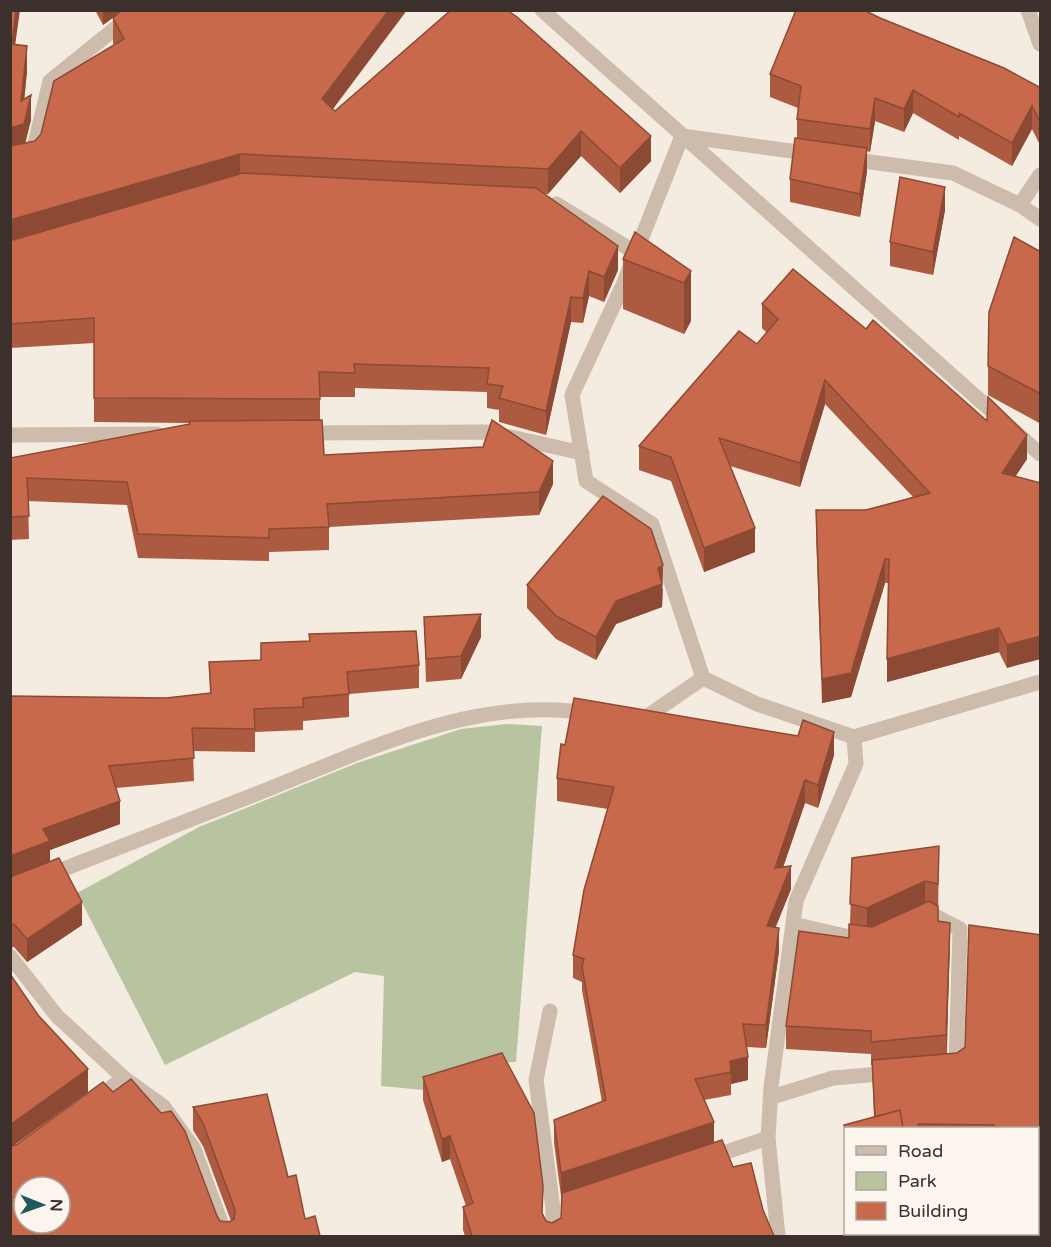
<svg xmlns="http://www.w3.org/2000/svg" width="1051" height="1247" font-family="'Varela Round',sans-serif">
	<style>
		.green { fill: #b8c4a0 }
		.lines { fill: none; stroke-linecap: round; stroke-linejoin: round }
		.lane { stroke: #cdbbac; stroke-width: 15 }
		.street { stroke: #cdbbac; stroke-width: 15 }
		.wall { fill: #ac5a40 }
		.shaded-wall { fill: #8c4a34 }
		.building { fill: #c8694b; stroke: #8c4a34; stroke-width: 1.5; fill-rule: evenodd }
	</style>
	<rect width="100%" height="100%" fill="#f4ebe1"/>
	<!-- green -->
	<path class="green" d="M507,724L542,726L516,1062H499L424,1090L381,1086L384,976L355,972L165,1065L77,893L199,827L357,763L461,729Z"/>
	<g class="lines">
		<!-- lane -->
		<path class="lane" d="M1028,10L1040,44
			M1020,205L1040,175"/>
		<!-- street -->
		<path class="street" d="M542,10L1040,454
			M682,136L623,285L572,395L586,481L652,524L703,678L757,704L854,737L1040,682
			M682,136L813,154
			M848,159L953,173L1020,205L1040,219
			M10,162L32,156L50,81L138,10
			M556,204L636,253
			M304,433L488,432L582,453
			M10,435L157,434
			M639,722L703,678
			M10,890C92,858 174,826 256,794C361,753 476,693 591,714
			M921,917L929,913L960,929L956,1067L952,1068
			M793,924L867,941
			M10,956L57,1016L124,1078L163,1106L194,1149L226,1236
			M550,1011L536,1080L553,1209L552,1236
			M772,1097L833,1078L892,1073
			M93,1101L124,1078
			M708,1158L768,1138
			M778,1236L768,1138L771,1087L796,901L856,764L854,737"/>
	</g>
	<!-- wall -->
	<path class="wall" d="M10,10L15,44L27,71L24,99L31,120L25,143L35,141L41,134L114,45L113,43V18L114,17L103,25L95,10H407L333,109L335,111L451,10L651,161L620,193L581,156L548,194H544L618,270L604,302L589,296L583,323L571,322L546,435L499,422V410L487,408V392L355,388V397H320V420L324,455L553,484L539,515L329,527V550L269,552V561L138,558L127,505L28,501L29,539L10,540V458L189,424V423L94,422V343L10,348Z
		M770,74L1041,88V147L1032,129L1012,166L959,136V140L913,113L904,132L875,121L870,152L867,151V171L860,217L790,202V179L797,139V119L798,108L770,97Z
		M945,210L933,275L890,266V242Z
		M1041,252V424L988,395V366Z
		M623,259L691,271V321L684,334L623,309Z
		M762,304L866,329L1027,459L1015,476L1007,668L999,652L887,682L888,583H885L851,697L822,703L816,533V510H866L913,497L825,404L800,487L730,466L755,552L704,572L671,481L639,470V446L757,344L767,333L762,328Z
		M527,585L663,589L662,607L616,624L596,660L556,639L527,608Z
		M424,617L481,637L461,679L426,682Z
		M209,662L419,665V688L349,694V717L303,721V730L255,732V752L193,751L194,781L116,788L120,824L50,850V862L82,925L27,962L14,947L10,948V681L11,696L166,698L210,693Z
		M834,755L818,808L805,803L783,867L791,889L775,927L779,951L766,1048L747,1047L748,1080L731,1084V1095L704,1100L714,1143L733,1167L763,1210L774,1236H465L463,1230V1207L466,1206L450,1159L442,1162L423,1100V1077L543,1215L546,1221L552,1223L561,1218L562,1196H561L554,1143V1120L602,1102L582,990V982L573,978V955L608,809L557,801V778Z
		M939,846L938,921L950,923L947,1054L957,1053L965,1047L969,925L1041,935V1236H1008V1233H1038V1128H846V1181L844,1175V1125L874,1117L872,1065H871V1054L786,1049V1026L799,931L849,938V924H850L852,858Z
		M10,974L88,1092L14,1145L217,1216L220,1221L229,1222L231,1221L203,1146L193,1130V1107L288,1177L305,1219L10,1236Z
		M855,1233H921L922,1236H855Z"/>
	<!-- shaded-wall -->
	<path class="shaded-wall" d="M16,10H20L12,68V44Z
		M103,10H123L103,25Z
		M389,10H407L322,123V99Z
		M27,46V71L22,124L31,95V120L24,148L10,152V128L21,101Z
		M913,90V113L904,132V109Z
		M875,98V121L870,152V129Z
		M1032,106V129L1012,166V143Z
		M581,131V156L548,194V169Z
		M651,136V161L620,193V168Z
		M867,148V171L860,217V194Z
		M240,154V179L10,245V220Z
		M945,187V210L933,275V252Z
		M618,246V270L604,302V277Z
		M589,271V296L583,323V298Z
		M691,271V321L684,334V283Z
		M571,297V322L546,435V411Z
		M825,380V404L800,487V463Z
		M1027,435V459L1002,497V473Z
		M553,461V484L539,515V492Z
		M755,528V552L704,572V548Z
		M885,559V583L851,697L822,703V679Z
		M663,565L662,607L616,624L596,660V637L616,601L658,568Z
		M481,614V637L461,679V656Z
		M999,628V652L887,682V659Z
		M1041,636V659L1007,668V645Z
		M834,732V755L818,808V785Z
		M805,780V803L775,891V868Z
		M120,801V824L50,850V864L10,879V856L43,829Z
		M791,866V889L767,949V926Z
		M925,881V904L867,931V908Z
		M82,902V925L27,962V939Z
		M950,923V946L946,1058V1035Z
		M779,928V951L766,1048V1025Z
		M10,951H11V974H10Z
		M748,1057V1080L731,1084L730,1061Z
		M88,1069V1092L10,1148V1125Z
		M714,1122V1146L561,1196V1173Z
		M450,1136V1159L442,1162V1139Z"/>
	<!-- building -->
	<path class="building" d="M10,10H16L12,44L27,46L21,101L31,95L24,124L10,128Z
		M122,10H389L322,99L335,111L451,10H507L517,17L651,136L620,168L581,131L548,169L240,154L10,220V146L35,141L41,134L54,81L124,39L113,18Z
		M796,10H864L880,18L1004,68L1041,88V124L1032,106L1012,143L959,113V117L913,90L904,109L875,98L870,129L797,119L801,86L770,74Z
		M795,138L867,148L860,194L790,179Z
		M243,173L536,188L618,246L604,277L589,271L583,298L571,297L546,411L499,398L503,386L487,384L489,368L354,364L355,373L319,372L320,399L94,398V318L10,324V239L13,240Z
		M900,177L945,187L933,252L890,242Z
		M635,232L691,271L684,283L623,259Z
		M1014,237L1041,252V394L988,366L989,312Z
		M793,269L866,329L873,320L987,421L988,397L1027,435L1002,473L1041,483V636L1007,645L999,628L887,659L889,559H885L851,673L822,679L816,510H866L930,493L825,380L800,463L719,438L755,528L704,548L671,457L639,446L739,331L757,344L778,319L762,304Z
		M322,420L324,455L483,447L492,420L553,461L539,492L327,504L329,527L269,529V538L138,534L127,482L27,478L29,516L10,517V458L190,424L189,421Z
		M603,496L651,529L663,565L658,568L662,584L616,601L596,637L556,616L527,585Z
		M481,614L461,656L426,659L424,617Z
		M416,631L419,665L347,672L349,694L303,698V707L254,709L255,729L192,728L194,758L109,766L120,801L43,829L50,841L10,856V696L166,698L211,693L209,662L261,660V643L310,641L309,634Z
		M574,698L798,736L803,720L834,732L818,785L805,780L775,868L791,866L767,926L779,928L766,1025L743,1024L748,1057L730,1061L731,1072L695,1079L714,1122L561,1173L554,1120L606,1100L582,967L584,959L573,955L584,890L614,787L557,778L561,744L565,745Z
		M939,846L938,884L925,881L867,908L850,904L852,858Z
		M59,858L82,902L27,939L14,924L10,925V876H13Z
		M929,901L938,906V921L950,923L946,1035L871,1042V1031L786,1026L799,931L849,938V924L872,927Z
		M969,925L1041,935V1236H1012V1233H1038V1128H995L994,1125L918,1124L919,1127L903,1128L900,1110L875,1117L872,1060L957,1053L965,1047Z
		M10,974L38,1015L88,1069L10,1125Z
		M502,1053L534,1113L543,1186L542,1213L546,1221L552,1223L561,1218L562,1193L722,1140L733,1167L751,1163L763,1210L774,1236H472L463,1207L473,1203L450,1136L442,1139L423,1077Z
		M131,1079L161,1113L171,1111L185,1131L217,1216L220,1221L229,1222L234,1219L235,1210L203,1123L193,1107L267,1094L288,1177L296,1175L305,1219L315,1216L320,1236H10V1146L16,1145L103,1082L113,1092ZM24,1187H60V1223H24Z
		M900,1110L903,1128H846V1131L844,1125Z
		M864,1233H921L922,1236H864Z"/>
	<!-- border -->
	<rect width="1051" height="1247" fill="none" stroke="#3b302b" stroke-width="24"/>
	<!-- legend -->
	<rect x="844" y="1127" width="195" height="108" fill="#fbf5ee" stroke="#aea6a0" stroke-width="1.5"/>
	<rect x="856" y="1146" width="30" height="9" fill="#cdbbac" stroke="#aea6a0" stroke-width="1.5"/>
	<text x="898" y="1157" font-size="18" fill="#3b302b">Road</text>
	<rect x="856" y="1172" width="30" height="18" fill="#b8c4a0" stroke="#aea6a0" stroke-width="1.5"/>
	<text x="898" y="1187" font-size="18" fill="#3b302b">Park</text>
	<rect x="856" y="1202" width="30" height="18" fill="#c8694b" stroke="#aea6a0" stroke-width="1.5"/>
	<text x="898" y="1217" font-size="18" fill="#3b302b">Building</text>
	<!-- north arrow -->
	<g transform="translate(42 1205) rotate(91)"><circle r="28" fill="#fbf5ee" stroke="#aea6a0" stroke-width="1.5"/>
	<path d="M0-4.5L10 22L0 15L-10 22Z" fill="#1f5a5e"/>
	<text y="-9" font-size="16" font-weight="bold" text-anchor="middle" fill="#3b302b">N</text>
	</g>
</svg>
